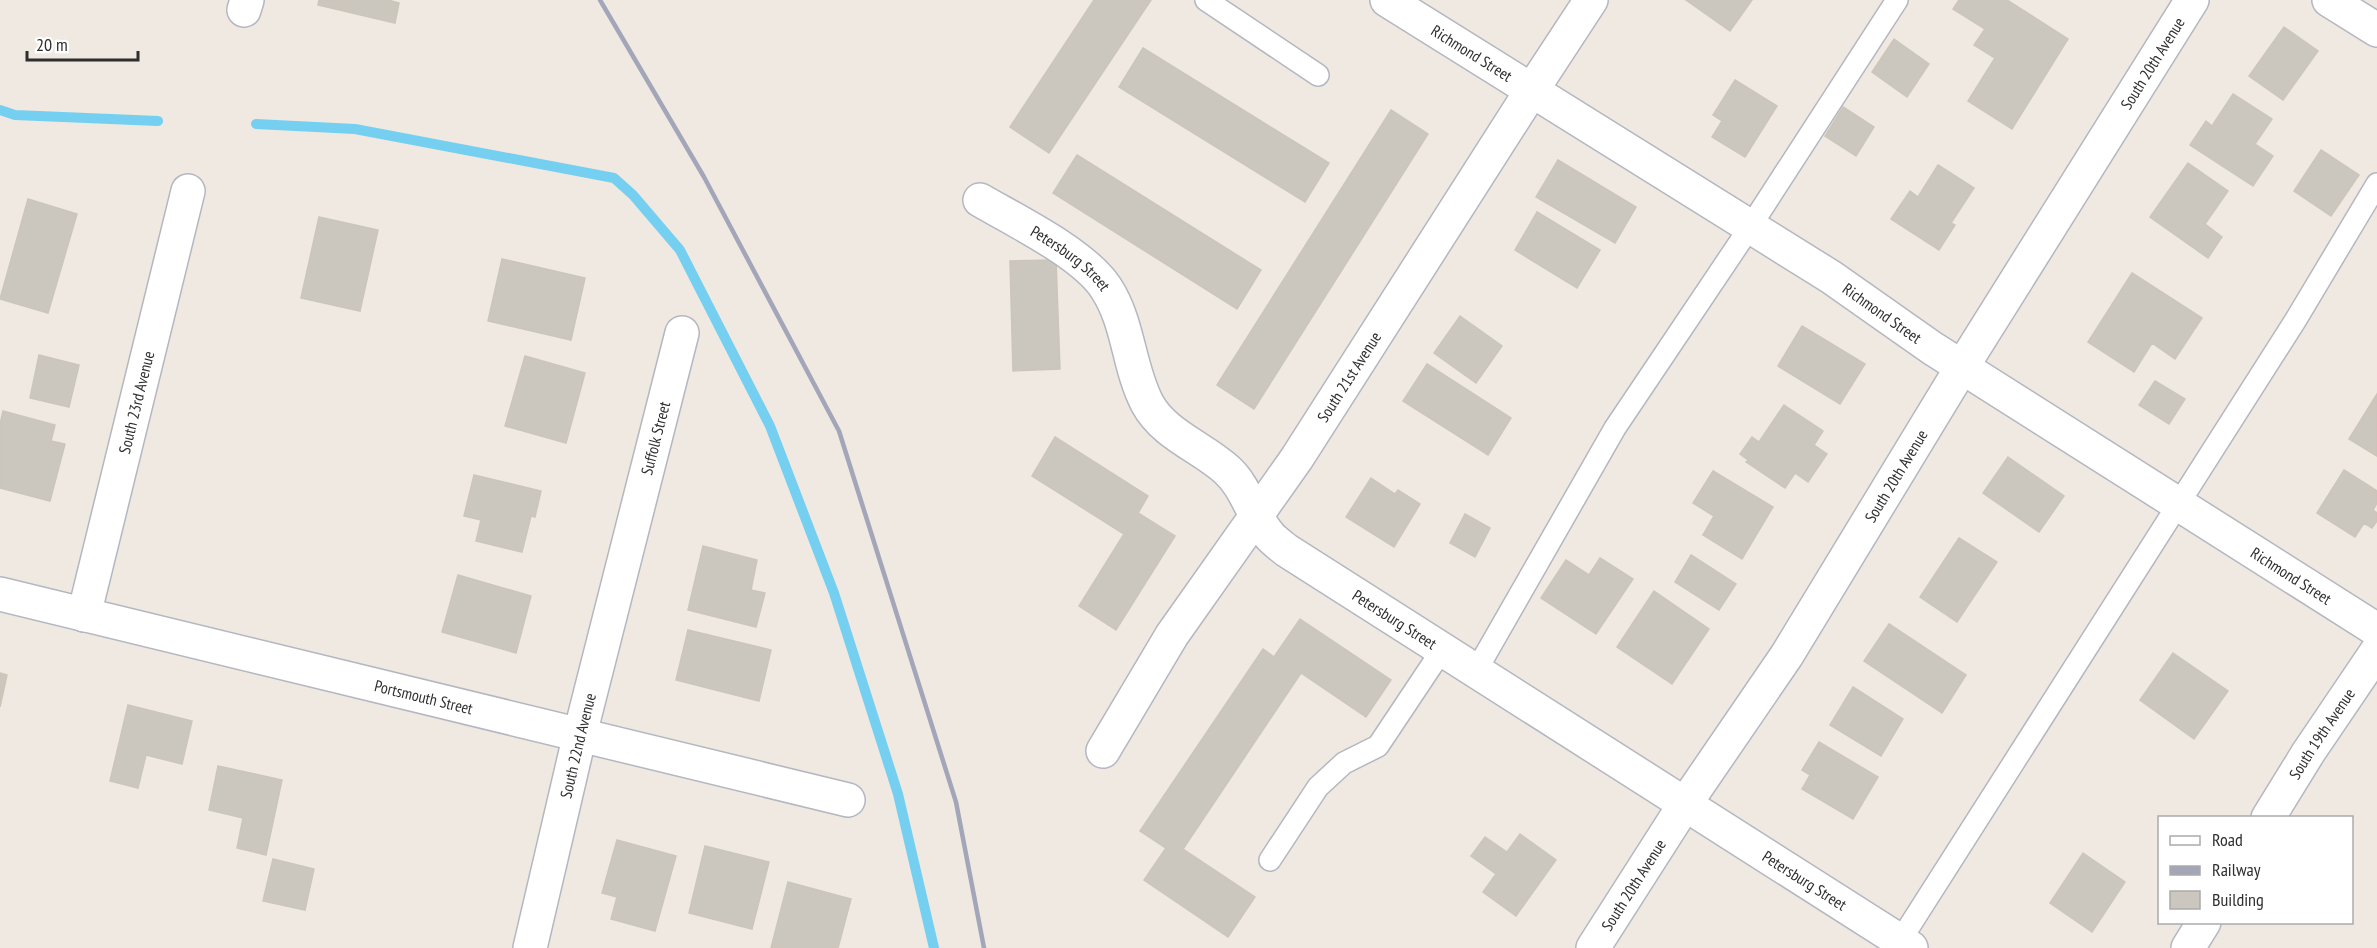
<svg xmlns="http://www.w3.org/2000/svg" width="2377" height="948" font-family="'PT Sans Narrow',sans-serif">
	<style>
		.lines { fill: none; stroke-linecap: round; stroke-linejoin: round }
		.stream { stroke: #75cff0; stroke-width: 10 }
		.building { fill: #cbc7bf; stroke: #cbc5ba; stroke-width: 1.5 }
		.lane-casing { stroke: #b4b7c1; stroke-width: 24 }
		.street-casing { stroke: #b4b7c1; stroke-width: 36 }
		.lane { stroke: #fff; stroke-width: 21 }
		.street { stroke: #fff; stroke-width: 33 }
		.rail { stroke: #a3a6b8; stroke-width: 4.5 }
		.labels { text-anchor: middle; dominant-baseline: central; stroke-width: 5; stroke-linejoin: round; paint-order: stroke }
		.street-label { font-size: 16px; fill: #2e2e2e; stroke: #fff }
	</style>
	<rect width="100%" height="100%" fill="#efe9e1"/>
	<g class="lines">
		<!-- stream -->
		<path class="stream" d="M0,110L15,115L158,121
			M256,124L355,129L614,178L633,195L680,250L770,426L834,593L898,794L934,948"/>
	</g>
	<!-- building -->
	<path class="building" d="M319,0H388L399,3L395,23L318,5Z
		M1094,0H1151L1049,153L1010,127Z
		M1686,0H1752L1730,31Z
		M1959,0H2007L2068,39L2012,129L1968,101L1995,58L1974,45L1985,29L1953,9Z
		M2284,27L2318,51L2283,100L2249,76Z
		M1894,39L1929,64L1907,97L1872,72Z
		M1143,48L1329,163L1305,202L1119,87Z
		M1735,80L1777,106L1745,157L1712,137L1722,121L1713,115Z
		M2233,94L2272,119L2255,144L2273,156L2253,186L2190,145L2206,121L2212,126Z
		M1843,107L1874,127L1856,156L1825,136Z
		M1391,110L1428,134L1254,409L1217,385Z
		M2321,150L2359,175L2331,216L2294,191Z
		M1077,155L1261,270L1237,309L1053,193Z
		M1558,160L1636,207L1615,243L1536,197Z
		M2188,163L2228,191L2205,224L2222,237L2208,258L2150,217Z
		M1938,165L1974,188L1951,223L1955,225L1939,250L1891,219L1910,191L1918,197Z
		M28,199L77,214L48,313L0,299Z
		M1537,212L1600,250L1577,288L1515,250Z
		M319,217L378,230L360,311L301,298Z
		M502,259L585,278L571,340L488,321Z
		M1056,260L1060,369L1013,371L1010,261Z
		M2132,273L2202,318L2175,359L2152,343L2134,372L2088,342Z
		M1460,316L1502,346L1476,383L1434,353Z
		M1802,326L1865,364L1840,404L1778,366Z
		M39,355L79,365L69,407L30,398Z
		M525,356L585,373L566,443L505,426Z
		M1427,364L1511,418L1488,455L1403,401Z
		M2155,381L2185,399L2169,424L2139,405Z
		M2377,394V456L2349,439Z
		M1784,405L1823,431L1814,445L1827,454L1808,482L1795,473L1785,488L1746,462L1748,460L1740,454L1752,437L1759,442Z
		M3,411L55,425L51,441L65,444L50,501L0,488V424Z
		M1055,437L1148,496L1138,513L1175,536L1116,630L1079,606L1124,534L1032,476Z
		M2008,457L2064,496L2039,532L1983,493Z
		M2344,470L2377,491V503L2373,510L2377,513V521L2372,528L2364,523L2355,537L2317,513Z
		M1713,471L1773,507L1742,559L1703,535L1714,516L1693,503Z
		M474,475L541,491L535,517L531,516L522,552L476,541L481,520L464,516Z
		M1371,478L1395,494L1398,490L1420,504L1394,547L1346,517Z
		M1465,514L1490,528L1475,557L1450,543Z
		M1959,538L1997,562L1957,622L1920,597Z
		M703,546L757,560L751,590L765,593L756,627L688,610Z
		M1691,555L1736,584L1719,610L1675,582Z
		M1600,558L1633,579L1596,634L1541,598L1566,560L1589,575Z
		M458,575L531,596L516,653L442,632Z
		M1654,591L1709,629L1672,684L1617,647Z
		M1300,619L1391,680L1366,717L1301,673L1183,849L1255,897L1228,937L1144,880L1166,848L1140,831L1263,649L1274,657Z
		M1889,624L1966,675L1942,713L1864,661Z
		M688,630L771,650L759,701L676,680Z
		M2173,653L2228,691L2194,739L2140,700Z
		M0,673L7,675L0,707Z
		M1853,687L1903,719L1881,756L1830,725Z
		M128,705L192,721L182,764L146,755L138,788L110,781Z
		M1819,742L1878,777L1853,819L1802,789L1810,775L1802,770Z
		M218,766L282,780L266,855L237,848L243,818L209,810Z
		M1520,834L1556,860L1516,916L1483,892L1496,874L1471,856L1485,837L1507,852Z
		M617,840L676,856L655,931L611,919L617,897L602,893Z
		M705,846L769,862L752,929L689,913Z
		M2083,853L2125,882L2092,932L2050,903Z
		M273,859L314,869L305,910L263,901Z
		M788,882L851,899L838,948H771Z"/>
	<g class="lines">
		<!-- lane casing -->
		<g class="lane-casing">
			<path id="lane" d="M1206,0L1318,75
				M1476,671L1615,428L1750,227L1897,0
				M1270,860L1318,787L1344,763L1378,746L1442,650
				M1900,941L2295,321L2377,184"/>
		</g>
		<!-- street casing -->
		<g class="street-casing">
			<g id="street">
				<path id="s1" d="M1387,0L1831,277L1932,348L2377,630"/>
				<path d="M2329,0L2377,30"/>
				<path d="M244,10L247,0"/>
				<path id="s2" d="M980,200C1016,221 1084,254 1106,288C1129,323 1128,366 1147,403C1164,435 1202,447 1227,470C1246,487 1252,515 1269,535C1273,540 1280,545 1286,550L1911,948"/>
				<path id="s3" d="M0,594L848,800"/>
				<path id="s4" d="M84,615L188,191"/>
				<path id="s5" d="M1103,751L1172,635L1297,458L1532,90L1591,0"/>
				<path id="s6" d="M2268,818L2308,753L2377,651"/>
				<path id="s7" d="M530,948L580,734L682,333"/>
				<path id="s8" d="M1593,948L1685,804L1787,655L1962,367L2192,0"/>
				<path d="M2188,948L2204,922"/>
			</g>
		</g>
		<!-- lane -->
		<use href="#lane" class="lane"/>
		<!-- street -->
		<use href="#street" class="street"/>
		<!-- rail -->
		<path class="rail" d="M600,0L704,177L839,431L956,802L984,948"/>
	</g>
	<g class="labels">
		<!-- street labels -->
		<g class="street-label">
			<text stroke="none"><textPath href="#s1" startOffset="100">Richmond Street</textPath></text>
			<text stroke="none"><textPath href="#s8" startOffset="1047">South 20th Avenue</textPath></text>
			<text stroke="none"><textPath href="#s2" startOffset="108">Petersburg Street</textPath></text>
			<text stroke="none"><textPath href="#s1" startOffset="586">Richmond Street</textPath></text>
			<text stroke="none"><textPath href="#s5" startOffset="448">South 21st Avenue</textPath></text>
			<text stroke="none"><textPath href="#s4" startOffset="219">South 23rd Avenue</textPath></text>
			<text stroke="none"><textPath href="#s7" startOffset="525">Suffolk Street</textPath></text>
			<text stroke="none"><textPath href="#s8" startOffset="561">South 20th Avenue</textPath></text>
			<text stroke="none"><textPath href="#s1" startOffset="1072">Richmond Street</textPath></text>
			<text stroke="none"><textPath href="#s2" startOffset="612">Petersburg Street</textPath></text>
			<text stroke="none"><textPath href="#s3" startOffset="436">Portsmouth Street</textPath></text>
			<text stroke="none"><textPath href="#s6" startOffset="100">South 19th Avenue</textPath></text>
			<text stroke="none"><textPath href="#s7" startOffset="208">South 22nd Avenue</textPath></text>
			<text stroke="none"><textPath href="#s2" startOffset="1098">Petersburg Street</textPath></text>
			<text stroke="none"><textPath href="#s8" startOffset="75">South 20th Avenue</textPath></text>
		</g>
	</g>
	<!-- legend -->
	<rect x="2158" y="816" width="195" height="108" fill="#ffffff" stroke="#ababab" stroke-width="1.5"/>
	<rect x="2170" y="836" width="30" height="9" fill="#ffffff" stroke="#ababab" stroke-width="1.5"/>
	<text x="2212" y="846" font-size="18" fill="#2e2e2e">Road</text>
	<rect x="2170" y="866" width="30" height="9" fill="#a3a6b8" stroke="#ababab" stroke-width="1.5"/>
	<text x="2212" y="876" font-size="18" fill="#2e2e2e">Railway</text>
	<rect x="2170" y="891" width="30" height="18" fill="#cbc7bf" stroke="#ababab" stroke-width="1.5"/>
	<text x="2212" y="906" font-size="18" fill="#2e2e2e">Building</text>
	<!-- scale -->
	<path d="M27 51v9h111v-9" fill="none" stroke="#2e2e2e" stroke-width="3"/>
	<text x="36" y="51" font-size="18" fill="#2e2e2e" stroke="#ffffff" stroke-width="4.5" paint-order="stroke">20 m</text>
</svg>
